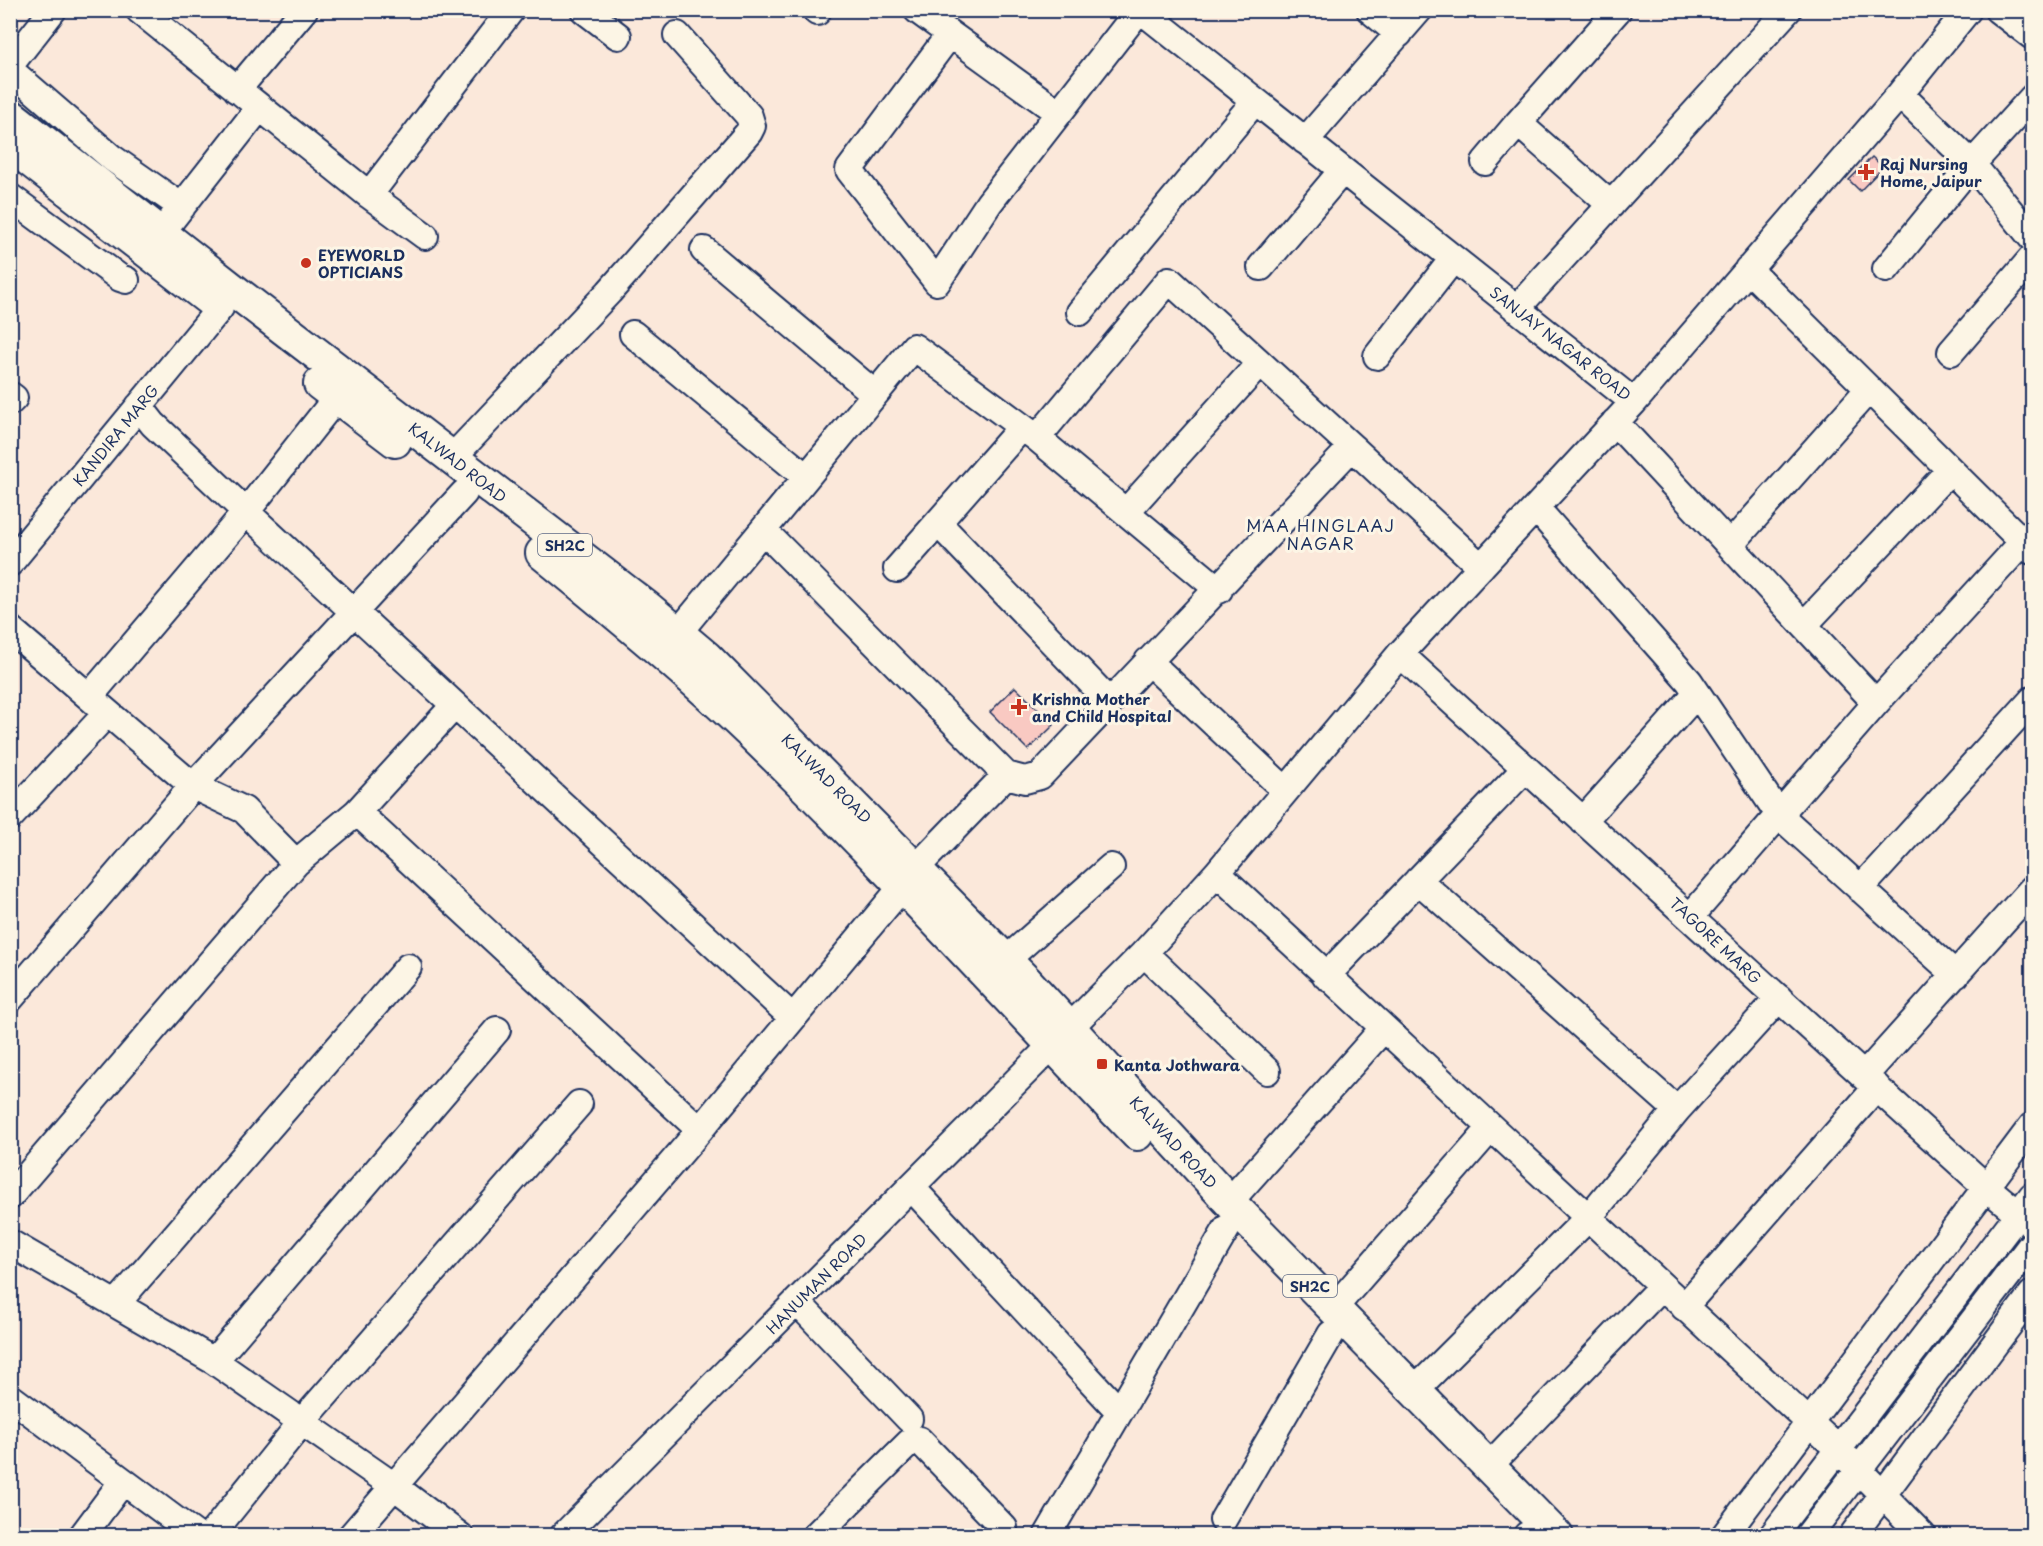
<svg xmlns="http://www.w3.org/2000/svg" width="2043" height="1546" font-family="'Playpen Sans',sans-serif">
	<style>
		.building { fill: #f9c9c2; stroke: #1b2f5e; stroke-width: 1.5 }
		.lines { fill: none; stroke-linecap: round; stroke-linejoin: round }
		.minor-casing { stroke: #1b2f5e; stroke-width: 30 }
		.major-casing { stroke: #1b2f5e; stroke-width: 36 }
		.minor { stroke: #fcf5e5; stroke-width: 26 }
		.major { stroke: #fcf5e5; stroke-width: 32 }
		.poi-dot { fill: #c8321e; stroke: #fcf5e5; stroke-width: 2 }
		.labels { text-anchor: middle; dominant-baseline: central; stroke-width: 6; stroke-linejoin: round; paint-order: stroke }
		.shield { fill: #fcf5e5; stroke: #5e6a86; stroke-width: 1.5 }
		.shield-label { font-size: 14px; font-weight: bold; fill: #1b2f5e }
		.poi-label { font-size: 15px; font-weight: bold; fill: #1b2f5e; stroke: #fcf5e5; text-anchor: start }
		.street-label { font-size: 15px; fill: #1b2f5e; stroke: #fcf5e5 }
		.neighbourhood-label { font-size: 16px; letter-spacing: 1.5px; fill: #1b2f5e; stroke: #fcf5e5 }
	</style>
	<rect width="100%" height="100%" fill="#fbe8da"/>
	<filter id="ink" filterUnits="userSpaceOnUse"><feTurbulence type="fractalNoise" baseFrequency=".0167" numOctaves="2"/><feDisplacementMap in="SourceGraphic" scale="12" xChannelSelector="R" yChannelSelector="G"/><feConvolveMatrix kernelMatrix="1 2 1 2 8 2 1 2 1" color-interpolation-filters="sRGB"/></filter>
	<g filter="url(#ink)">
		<!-- building -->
		<path class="building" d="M1872,157L1883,167L1860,191L1849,180Z
			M1015,687L1054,725L1028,750L990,712Z"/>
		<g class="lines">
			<!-- minor casing -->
			<g class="minor-casing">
				<path id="minor" d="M139,10L369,195L425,236
					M584,10L618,36
					M917,10L1059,113
					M1141,10L1634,402L1900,94L1968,10
					M1370,10L1399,34
					M1998,10L2032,36
					M817,12L818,10
					M950,34L849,170L937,282L989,203L1139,10
					M10,65L53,10
					M10,70L112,158L182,207
					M237,90L304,10
					M1900,94L1972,164L2032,238
					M1305,141L1419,10
					M1485,162L1518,123
					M369,195L511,10
					M10,197L120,278L126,280
					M1611,205L1518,123L1618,10
					M172,219L259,108
					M704,250L875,394
					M1261,267L1342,171
					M1748,269L2032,551
					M1886,269L1972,164L2032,98
					M1516,309L1788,10
					M1080,312L1255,101
					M633,334L806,477
					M1951,352L2032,258
					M1377,356L1453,259
					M10,395L14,398L10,402
					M139,406L153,424L246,512L793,1018
					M1615,422L1876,703
					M1037,438L1169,280L1352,447
					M452,458L609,292L749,132L752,126L749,116L677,35
					M1536,508L1689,681L1780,816L1956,975
					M1126,512L1259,364
					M939,524L1109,701
					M763,530L1006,775L1025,780L1040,776L1352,447L1481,567
					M1730,545L1869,389
					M10,563L220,308
					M897,569L1022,427
					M1804,625L1950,470
					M10,629L193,786L244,810L296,863
					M678,633L914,347L1037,438L1219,590
					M1400,654L1985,1186L2032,1225
					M1148,661L1285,790
					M90,696L246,512L337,397
					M357,812L700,1130
					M10,817L97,724
					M1583,821L1697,693
					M916,868L1006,775
					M1217,873L1838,1449L1923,1536
					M1418,880L1677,1110
					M1860,889L2032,700
					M1691,916L1876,703L2023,542
					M1144,953L1267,1071
					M1006,960L1111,867
					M1326,976L1526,768
					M10,999L193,786L464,493
					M1864,1076L2032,889
					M912,1188L1118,1410
					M10,1196L296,863L357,812L454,706
					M1229,1202L1383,1029
					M10,1243L214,1361L394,1486L460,1536
					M797,1302L909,1419
					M117,1303L408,967
					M1684,1307L1877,1087
					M1333,1309L1491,1128
					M214,1361L497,1030
					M1413,1392L1588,1218L1677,1110L1779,998
					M10,1397L197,1536
					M1489,1466L1662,1286
					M1223,1520L1331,1334
					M82,1536L123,1481
					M210,1536L301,1423L579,1104
					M351,1536L689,1143L902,887
					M563,1536L1144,953L1217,873L1400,654L1634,402
					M815,1536L910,1442L919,1440L1004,1528
					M1047,1536L1227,1228
					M1527,1536V1535
					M1724,1536L2032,1126
					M1772,1536L2032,1196
					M1808,1536L2032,1244
					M1852,1536L2032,1294"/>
			</g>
			<!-- major casing -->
			<g class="major-casing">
				<path id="major" d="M10,115L236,292L649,609L706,657L1027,982L1239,1212L1557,1536
					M10,145L214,303
					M320,384L395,441
					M542,553C617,614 692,676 762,744C891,870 1012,1003 1137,1134"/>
			</g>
			<!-- minor -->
			<use href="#minor" class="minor"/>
			<!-- major -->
			<use href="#major" class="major"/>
		</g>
	</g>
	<!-- markers -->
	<g class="poi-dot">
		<path d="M1863 163h6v6h6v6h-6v6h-6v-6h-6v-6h6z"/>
		<circle cx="306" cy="263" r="6"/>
		<path d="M1016 698h6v6h6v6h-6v6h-6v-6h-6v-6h6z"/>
		<rect x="1096" y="1058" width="12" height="12" rx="3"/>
	</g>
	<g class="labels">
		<!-- shield labels -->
		<g class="shield">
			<rect x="538" y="534" width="54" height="22" rx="4.5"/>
			<rect x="1283" y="1275" width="54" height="22" rx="4.5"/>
		</g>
		<g class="shield-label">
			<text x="565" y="545">SH2C</text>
			<text x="1310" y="1286">SH2C</text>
		</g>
		<!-- poi labels -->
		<g class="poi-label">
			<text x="1880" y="163">Raj Nursing<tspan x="1880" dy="17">Home, Jaipur</tspan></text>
			<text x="318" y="254">EYEWORLD<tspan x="318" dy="17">OPTICIANS</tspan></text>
			<text x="1032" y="698">Krishna Mother<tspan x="1032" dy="17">and Child Hospital</tspan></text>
			<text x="1114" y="1064">Kanta Jothwara</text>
		</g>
		<!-- street labels -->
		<g class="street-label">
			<text transform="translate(1561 343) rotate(38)">SANJAY NAGAR ROAD</text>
			<text transform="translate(115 435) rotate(-51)">KANDIRA MARG</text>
			<text transform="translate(458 462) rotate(38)">KALWAD ROAD</text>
			<text transform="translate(827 778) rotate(45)">KALWAD ROAD</text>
			<text transform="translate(1716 940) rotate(43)">TAGORE MARG</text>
			<text transform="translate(1174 1142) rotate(47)">KALWAD ROAD</text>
			<text transform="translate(816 1283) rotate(-45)">HANUMAN ROAD</text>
		</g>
		<!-- neighbourhood labels -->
		<g class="neighbourhood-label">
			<text x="1321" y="525">MAA HINGLAAJ<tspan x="1321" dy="18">NAGAR</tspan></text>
		</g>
	</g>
	<!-- margin -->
	<rect width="2043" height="1546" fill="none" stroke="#fcf5e5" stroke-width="36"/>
	<rect x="18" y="18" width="2007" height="1510" fill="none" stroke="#1b2f5e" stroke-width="2" filter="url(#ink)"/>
</svg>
